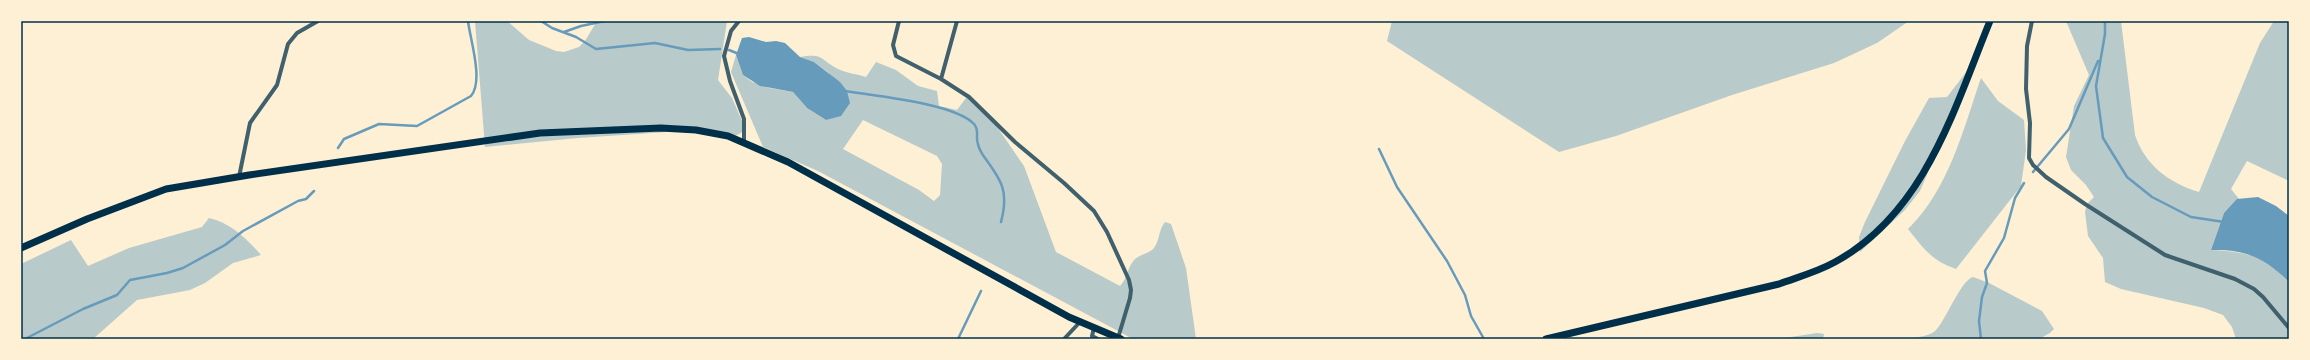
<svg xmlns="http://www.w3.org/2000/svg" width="2310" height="360" font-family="Ubuntu,sans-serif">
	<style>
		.green { fill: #b9caca; fill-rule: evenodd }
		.water { fill: #669bbc }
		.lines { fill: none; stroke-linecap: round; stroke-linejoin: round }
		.stream { stroke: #669bbc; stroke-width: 2.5 }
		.minor { stroke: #3f606c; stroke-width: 4 }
		.trunk { stroke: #003049; stroke-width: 7 }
		.neatline { fill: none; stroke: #003049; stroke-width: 1.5 }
	</style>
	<rect width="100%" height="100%" fill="#fdf0d5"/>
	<!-- green -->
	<path class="green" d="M475,21H507L529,40L556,51L564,52L579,47L585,41L597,21H727L718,80L732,98L746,130L730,139L682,131L578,138L485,147Z
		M1392,21H1909L1877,43L1834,63L1732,95L1616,136L1559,152L1387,41Z
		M2066,21H2121L2135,135C2145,165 2169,183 2199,192L2260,43L2274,21H2289V181L2247,161L2231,189L2239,199L2224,213L2211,250C2248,252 2262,255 2289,282V339H2236L2232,327L2223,315L2204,308L2121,289L2105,282L2103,258L2088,236L2085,212L2087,204L2094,197L2086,185L2071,170L2066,157L2074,106L2089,75Z
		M736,55L743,75L752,82L769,88L793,92L807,108L826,120L829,119V73L814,62L800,57C824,53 820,60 838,69C846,73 857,74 866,77L876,62L896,70L918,86L937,91L939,106L957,110L969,94L993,121L1024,166L1056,252L1120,286C1128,278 1127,267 1135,259C1141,254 1150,253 1154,248C1160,240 1158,231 1165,222L1171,224L1186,268L1196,339H1133L818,171L763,147L731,72ZM863,120L937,156L942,164L940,195L934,201L919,190L843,149Z
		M1967,71L1946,131L1920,191L1905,210L1860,252L1859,237L1865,222L1905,141L1929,98L1947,97Z
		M1981,78L1998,101L2024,120L2026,150L2021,186L1956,269C1931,260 1924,249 1908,229C1949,189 1963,130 1981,78Z
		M209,218C231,223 247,239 261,255L233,263L205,283L190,290L137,300L93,339H21V264L71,240L88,266L129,248L202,227Z
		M1973,277L1989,283L2042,311L2054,329L2050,333L2039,339H1912C1919,336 1931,336 1936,330C1947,318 1961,280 1973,277Z
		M1817,333L1824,334L1823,339H1778Z"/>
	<!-- water -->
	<path class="water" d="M749,37L766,42L776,41L785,43L800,57L814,62L840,82L847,91L850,103L841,116L826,120L807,108L793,92L760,86L743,75L736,55L742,38Z
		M2258,197L2276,206L2289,216V282C2265,258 2245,249 2211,250L2224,213L2237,199Z"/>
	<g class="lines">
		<!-- stream -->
		<path class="stream" d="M541,21L552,28L576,37L596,49L655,43L688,50L720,49
			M2105,21V34L2096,86L2103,138L2127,177L2152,197L2191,217L2224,222
			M564,32L581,26L605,21
			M729,50L739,54
			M845,91C874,96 954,103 974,124C980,131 975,137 978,144C979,149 982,154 985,158C1002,181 1009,192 1001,222
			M338,148L344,139L379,124L417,126L471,96C484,81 470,39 468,21
			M1379,149L1397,187L1447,261L1465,295L1471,316L1484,339
			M2033,172L2069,129L2098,61
			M25,339L83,309L117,295L130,280L167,273L183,268L225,245L243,231L298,201L306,199L314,191
			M958,339L981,291
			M1981,339L1979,321L1982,297L1987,283L1985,271L2004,238L2015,198L2024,183"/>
		<!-- minor -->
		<path class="minor" d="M739,21L731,31L724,56L730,81L744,119V143
			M899,21L893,45L896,56L941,79L969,97L1015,142L1064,183L1094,211L1107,232L1129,280L1131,290L1130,298L1118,338
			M2032,21L2027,46L2026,89L2030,123L2029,158L2033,165L2046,177L2085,204L2165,255L2235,279L2254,289L2263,297L2289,328
			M941,79L957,21
			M239,177L250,123L277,85L288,44L297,33L318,21
			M1094,328L1092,336L1098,339
			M1064,339L1080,322"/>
		<!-- trunk -->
		<path class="trunk" d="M21,248L87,219L166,189L249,175L540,133L661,128L696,130L728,136L788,162L1069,317L1121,339
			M1546,339L1779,284C1798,277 1817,272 1835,262C1925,213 1954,109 1990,21"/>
	</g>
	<!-- border -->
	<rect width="2310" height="360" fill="none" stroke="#fdf0d5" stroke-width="44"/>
	<rect x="22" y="22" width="2266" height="316" class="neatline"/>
</svg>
